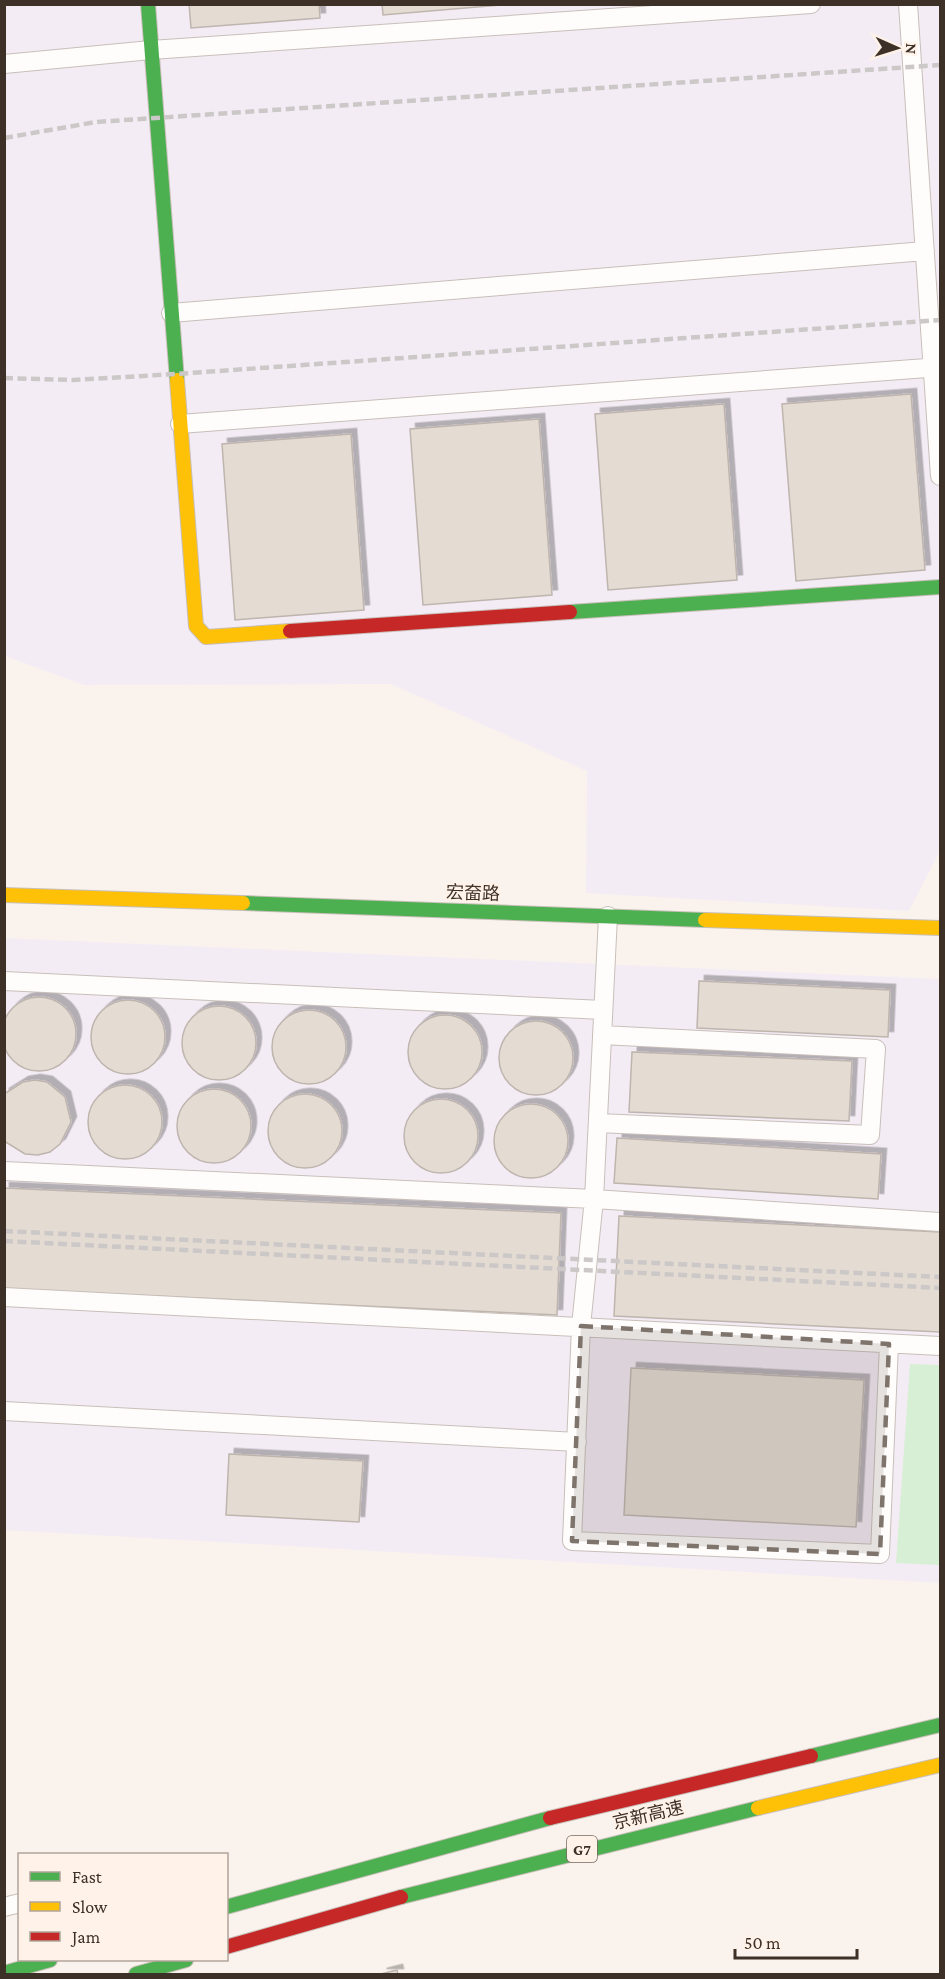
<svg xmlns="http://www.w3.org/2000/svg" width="945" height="1979" font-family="'Crimson Pro','Noto Sans SC',serif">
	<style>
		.industrial { fill: #f4ecf5 }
		.green { fill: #d7efd4 }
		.building { fill: #e4dbd3; stroke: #beb5ae; stroke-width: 1.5; filter: url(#shadow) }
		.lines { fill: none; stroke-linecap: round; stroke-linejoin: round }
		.street-casing { stroke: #c8bfb9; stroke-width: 20 }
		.fast-casing { stroke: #c8bfb9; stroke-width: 16 }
		.slow-casing { stroke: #c8bfb9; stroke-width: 16 }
		.jam-casing { stroke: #c8bfb9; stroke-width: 16 }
		.street { stroke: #fefdfc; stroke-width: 18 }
		.fast { stroke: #4caf50; stroke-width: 14 }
		.slow { stroke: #ffc107; stroke-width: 14 }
		.jam { stroke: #c62828; stroke-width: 14 }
		.rail { stroke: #cbc8c7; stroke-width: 4.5; stroke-dasharray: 9 4.5; stroke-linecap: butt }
		.marked { fill: #7f746c; fill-opacity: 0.2; stroke: #7f746c; stroke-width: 4.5; stroke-dasharray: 12 8; stroke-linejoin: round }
		.labels { text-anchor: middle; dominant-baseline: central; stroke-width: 4.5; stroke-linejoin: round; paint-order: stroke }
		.shield { fill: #fff2e8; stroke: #776a61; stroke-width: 1.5 }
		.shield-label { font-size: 16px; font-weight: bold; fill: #3d3027 }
		.street-label { font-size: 18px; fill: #3d3027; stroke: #fff2e8 }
	</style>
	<defs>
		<filter id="shadow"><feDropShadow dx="5.5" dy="-5.5" stdDeviation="0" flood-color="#0004"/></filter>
	</defs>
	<rect width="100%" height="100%" fill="#faf3ed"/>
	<!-- industrial -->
	<path class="industrial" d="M4,5H940V851L909,911L586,893L587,771L391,684L84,685L5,656Z
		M4,938L940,979V1583L5,1530Z"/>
	<!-- green -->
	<path class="green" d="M910,1364L940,1365V1565L896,1563Z"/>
	<!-- building -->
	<path class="building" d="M189,4H319L320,18L191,28Z
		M382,4H512L383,15Z
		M911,394L925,570L796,581L782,404Z
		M724,404L737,580L608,590L595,414Z
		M539,419L552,595L423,605L410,429Z
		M351,434L364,610L235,620L222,444Z
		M699,981L890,990L888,1037L697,1028Z
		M2 1034a37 37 0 1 1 74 0a37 37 0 1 1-74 0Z
		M91 1037a37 37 0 1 1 74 0a37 37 0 1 1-74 0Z
		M182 1043a37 37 0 1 1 74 0a37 37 0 1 1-74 0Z
		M272 1047a37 37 0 1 1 74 0a37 37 0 1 1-74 0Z
		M408 1052a37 37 0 1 1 74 0a37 37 0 1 1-74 0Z
		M499 1058a37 37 0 1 1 74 0a37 37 0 1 1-74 0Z
		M632,1052L852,1061L849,1121L629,1112Z
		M35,1080L47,1082L65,1097L71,1122L60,1144L50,1152L38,1155L25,1154L4,1141V1094L23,1082Z
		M88 1122a37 37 0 1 1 74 0a37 37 0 1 1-74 0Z
		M177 1126a37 37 0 1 1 74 0a37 37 0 1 1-74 0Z
		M268 1131a37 37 0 1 1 74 0a37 37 0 1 1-74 0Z
		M404 1136a37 37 0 1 1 74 0a37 37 0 1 1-74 0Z
		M494 1141a37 37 0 1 1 74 0a37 37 0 1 1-74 0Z
		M617,1138L881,1154L878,1199L614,1183Z
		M4,1188L561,1213L557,1315L4,1289Z
		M619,1216L940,1232V1332L614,1316Z
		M631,1368L864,1380L856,1527L624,1515Z
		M229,1454L363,1461L359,1522L226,1515Z
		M397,1970L398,1974H381Z"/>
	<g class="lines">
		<!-- street casing -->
		<g class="street-casing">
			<path id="street" d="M908,4L940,476
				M4,64L151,50L811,4
				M171,313L925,251
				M180,424L940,367
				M608,916L594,1199L581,1326L572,1541L880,1554L889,1344
				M4,981L603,1010
				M598,1123L870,1135L876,1049L602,1035
				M4,1171L594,1199L940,1222
				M4,1297L940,1346
				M4,1411L577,1442
				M4,1907L20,1903"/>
		</g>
		<!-- fast casing -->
		<g class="fast-casing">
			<path id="fast" d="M148,4L177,380
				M570,612L940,587
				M243,903L705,920
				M811,1756L940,1725
				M401,1897L758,1808
				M226,1907L550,1818
				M4,1973L50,1960
				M136,1974L186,1960"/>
		</g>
		<!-- slow casing -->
		<g class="slow-casing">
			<path id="slow" d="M177,380L196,626L206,637L290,631
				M4,895L243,903
				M705,920L940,928
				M758,1808L940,1765"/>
		</g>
		<!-- jam casing -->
		<g class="jam-casing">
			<path id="jam" d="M290,631L570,612
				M550,1818L811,1756
				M226,1947L401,1897"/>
		</g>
		<!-- street -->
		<use href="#street" class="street"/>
		<!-- fast -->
		<use href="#fast" class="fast"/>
		<!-- slow -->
		<use href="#slow" class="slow"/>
		<!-- jam -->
		<use href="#jam" class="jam"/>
		<!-- rail -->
		<path class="rail" d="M4,138L96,122L940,65
			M4,378L73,380L176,374L940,320
			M4,1231L940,1277
			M4,1241L940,1288"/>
	</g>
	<!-- marked area -->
	<path class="marked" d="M581,1326L889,1344L880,1554L572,1541Z"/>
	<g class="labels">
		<!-- shield labels -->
		<rect class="shield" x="567" y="1836" width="30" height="26" rx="4.5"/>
		<g class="shield-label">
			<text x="582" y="1849">G7</text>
		</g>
		<!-- street labels -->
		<g class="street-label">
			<text transform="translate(473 893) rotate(2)">宏奤路</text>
			<text transform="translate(648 1815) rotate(-13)">京新高速</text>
		</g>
	</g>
	<!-- border -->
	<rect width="945" height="1979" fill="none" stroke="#3d3027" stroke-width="12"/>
	<!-- legend -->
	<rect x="18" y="1853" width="210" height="108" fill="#fff2e8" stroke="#b1a49b" stroke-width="1.5"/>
	<rect x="30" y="1872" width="30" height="9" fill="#4caf50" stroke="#b1a49b" stroke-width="1.5"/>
	<text x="72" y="1883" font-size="18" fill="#3d3027">Fast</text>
	<rect x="30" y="1902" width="30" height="9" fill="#ffc107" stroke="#b1a49b" stroke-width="1.5"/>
	<text x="72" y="1913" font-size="18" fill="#3d3027">Slow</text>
	<rect x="30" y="1932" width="30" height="9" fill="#c62828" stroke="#b1a49b" stroke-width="1.5"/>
	<text x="72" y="1943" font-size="18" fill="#3d3027">Jam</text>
	<!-- north arrow -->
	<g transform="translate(897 48) rotate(93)" stroke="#fff2e8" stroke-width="4.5" paint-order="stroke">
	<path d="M0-4.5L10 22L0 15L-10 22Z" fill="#3d3027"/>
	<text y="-9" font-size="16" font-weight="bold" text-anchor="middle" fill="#3d3027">N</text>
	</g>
	<!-- scale -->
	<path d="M735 1949v9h122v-9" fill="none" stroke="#3d3027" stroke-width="3"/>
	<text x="744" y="1949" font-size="18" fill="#3d3027" stroke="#fff2e8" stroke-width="4.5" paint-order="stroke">50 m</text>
</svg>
